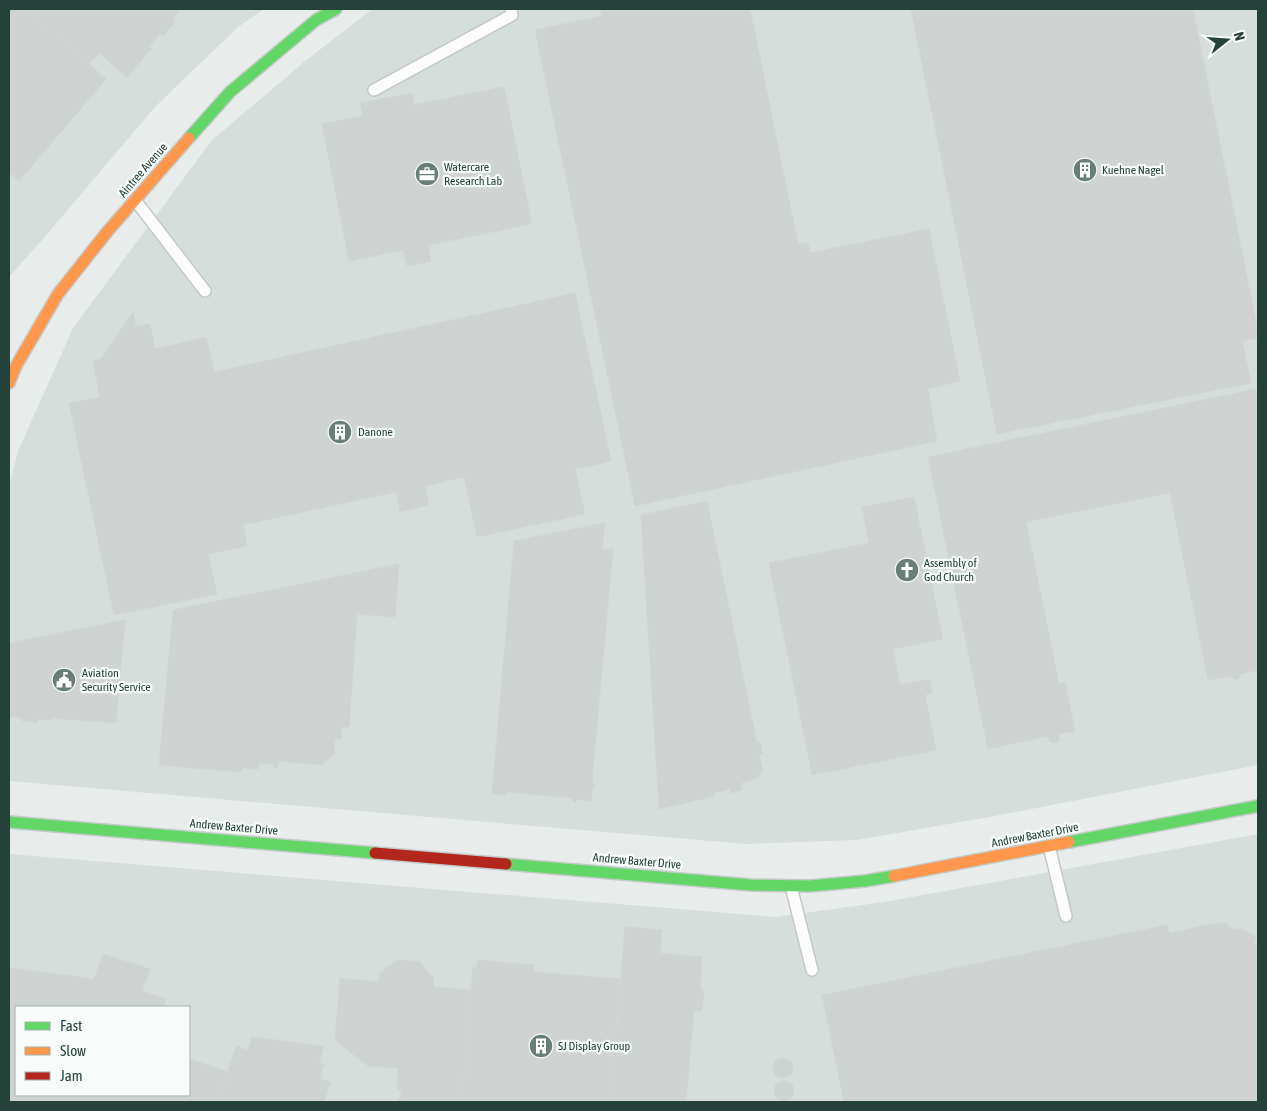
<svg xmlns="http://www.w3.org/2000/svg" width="1267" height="1111" font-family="'Asap Condensed',sans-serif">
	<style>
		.built { fill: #d6dedb; fill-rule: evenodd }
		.building { fill: #cfd4d2; stroke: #d1d6d4 }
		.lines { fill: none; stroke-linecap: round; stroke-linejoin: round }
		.lane-casing { stroke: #c5cac8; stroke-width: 14 }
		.fast-casing { stroke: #c3cbc8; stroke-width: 14 }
		.slow-casing { stroke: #c3cbc8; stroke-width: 14 }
		.jam-casing { stroke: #c3cbc8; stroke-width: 14 }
		.lane { stroke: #fcfcfc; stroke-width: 11 }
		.fast { stroke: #63d668; stroke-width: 11 }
		.slow { stroke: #ff974d; stroke-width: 11 }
		.jam { stroke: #b3261e; stroke-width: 11 }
		.labels { text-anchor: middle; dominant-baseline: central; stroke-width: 4.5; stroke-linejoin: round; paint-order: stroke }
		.poi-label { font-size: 12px; fill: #24423a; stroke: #f7fbf9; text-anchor: start }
		.street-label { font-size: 12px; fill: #24423a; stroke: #f7fbf9 }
	</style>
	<rect width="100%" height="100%" fill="#e8edeb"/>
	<!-- built -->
	<path class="built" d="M9,9H264L238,27L155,107L49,232L9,277Z
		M372,9H1258V765L995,816L857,840L745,844L9,781V486L18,451L73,328L212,140L304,62Z
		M1258,834V1102H9V854L775,917L884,902ZM16,1007H189V1095H16Z"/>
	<!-- building -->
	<path class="building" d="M9,9H26L106,79L19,181L9,172Z
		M26,9H181L172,19L175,22L163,36L160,34L149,46L152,48L127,77L99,53L89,64Z
		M600,9H750L798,244L808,242L810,253L929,229L960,381L928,389L937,441L635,506L535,30L602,16Z
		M911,9H1193L1258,332V338L1242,341L1251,383L997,434Z
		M504,87L532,224L428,245L431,261L407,266L403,250L349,261L322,124L363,116L360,103L412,93L414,105Z
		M575,293L611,461L575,469L585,514L477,537L464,477L425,486L429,505L400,512L396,492L243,525L247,546L208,554L217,594L114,615L69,403L100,397L93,361L101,359L133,312L136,327L150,324L155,349L206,337L214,372Z
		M1256,389L1258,399V670L1240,674L1239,678L1236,680L1232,678L1231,676L1208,680L1170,493L1026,522L1059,684L1065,682L1075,731L1058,734L1060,739L1057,743H1052L1049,741L1048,736L988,749L928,457Z
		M914,497L943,639L893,649L900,685L930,679L932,693L925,695L936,750L812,775L769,563L869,543L862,507Z
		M707,501L757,743L760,742L762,754L759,755L762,766V771L757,778L741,783L742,790L731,793L730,789L714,793L715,796L659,809L641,515Z
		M605,523L602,549H613L592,781L595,785L592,789L591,801L579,799L575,803L571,798L506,792L505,795L492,794L514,541Z
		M399,564L395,617L357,614L349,727H342L341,739H335L334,754L322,765L278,761V768H273L274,764L259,763V769L242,768L241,772L159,765L173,610Z
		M125,620L116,723L52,718V720L38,719L37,722L22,721V718L9,717V643Z
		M1223,922L1233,929H1240L1252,934L1256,937L1253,942L1258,946V1102H844L822,995L1167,925L1169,933Z
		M625,927L662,930L660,953L702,957L700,991H704L702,1011L694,1010L686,1102H610Z
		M103,954L150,969L142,991L166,999L163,1007H16V1095H189V1059L228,1072L218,1102H9V968L94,979Z
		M397,960L420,962L434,979L433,987L471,990L462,1102H415L397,1088L398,1068L368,1066L335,1040L340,978L379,982L380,973Z
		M477,960L534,965V972L620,979L610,1102H462L473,967H477Z
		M252,1037L324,1046L319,1063L324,1064L320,1079L331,1082L324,1102H218L236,1046L248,1050Z
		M773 1068a10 10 0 1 1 20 0a10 10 0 1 1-20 0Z
		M774 1091a10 10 0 1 1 20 0a10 10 0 1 1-20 0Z
		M402,1092L415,1102H398Z"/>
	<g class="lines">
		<!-- lane casing -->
		<g class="lane-casing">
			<path id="lane" d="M374,90L512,15L511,9
				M135,200L205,291
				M1049,846L1066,916
				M791,886L812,970"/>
		</g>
		<!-- fast casing -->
		<g class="fast-casing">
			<path id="fast" d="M189,138L230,92L316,20L336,9
				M9,822L375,853
				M1069,842L1258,806
				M506,864L751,885L809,886L865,881L894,876"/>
		</g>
		<!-- slow casing -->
		<g class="slow-casing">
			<path id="slow" d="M9,383L16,366L58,294L107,232L189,138
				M894,876L1069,842"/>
		</g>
		<!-- jam casing -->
		<g class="jam-casing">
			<path id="jam" d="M375,853L506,864"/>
		</g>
		<!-- lane -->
		<use href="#lane" class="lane"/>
		<!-- fast -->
		<use href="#fast" class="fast"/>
		<!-- slow -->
		<use href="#slow" class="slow"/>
		<!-- jam -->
		<use href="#jam" class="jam"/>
	</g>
	<!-- icons -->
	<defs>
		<g id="building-disc" transform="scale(1.25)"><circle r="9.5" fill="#697e78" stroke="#f7fbf9"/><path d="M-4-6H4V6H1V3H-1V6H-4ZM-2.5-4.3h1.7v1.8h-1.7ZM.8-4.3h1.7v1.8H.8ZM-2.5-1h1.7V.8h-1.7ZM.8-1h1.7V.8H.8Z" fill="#fff"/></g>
		<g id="office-disc" transform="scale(1.25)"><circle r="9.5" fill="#697e78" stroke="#f7fbf9"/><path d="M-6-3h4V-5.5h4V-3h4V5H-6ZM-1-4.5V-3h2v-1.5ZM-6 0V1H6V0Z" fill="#fff"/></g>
		<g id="church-disc" transform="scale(1.25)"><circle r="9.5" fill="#697e78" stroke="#f7fbf9"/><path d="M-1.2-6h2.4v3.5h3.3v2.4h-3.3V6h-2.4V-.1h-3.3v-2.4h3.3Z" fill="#fff"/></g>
		<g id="civic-disc" transform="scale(1.25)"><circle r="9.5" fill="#697e78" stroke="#f7fbf9"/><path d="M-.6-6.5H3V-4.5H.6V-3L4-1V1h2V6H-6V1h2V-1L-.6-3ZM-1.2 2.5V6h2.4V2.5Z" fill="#fff"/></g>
	</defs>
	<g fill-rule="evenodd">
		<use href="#building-disc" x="1085" y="170"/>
		<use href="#office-disc" x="427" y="174"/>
		<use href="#building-disc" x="340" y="432"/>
		<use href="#church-disc" x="907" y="570"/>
		<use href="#civic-disc" x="64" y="680"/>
		<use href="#building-disc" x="541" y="1046"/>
	</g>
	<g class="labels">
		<!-- poi labels -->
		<g class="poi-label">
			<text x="444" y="167">Watercare<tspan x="444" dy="14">Research Lab</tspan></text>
			<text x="1102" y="170">Kuehne Nagel</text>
			<text x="358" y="432">Danone</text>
			<text x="924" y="563">Assembly of<tspan x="924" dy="14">God Church</tspan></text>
			<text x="82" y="673">Aviation<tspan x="82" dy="14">Security Service</tspan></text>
			<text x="558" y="1046">SJ Display Group</text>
		</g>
		<!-- street labels -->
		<g class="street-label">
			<text transform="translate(143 170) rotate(-49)">Aintree Avenue</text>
			<text transform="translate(234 827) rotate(5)">Andrew Baxter Drive</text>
			<text transform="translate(1035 835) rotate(-11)">Andrew Baxter Drive</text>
			<text transform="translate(637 861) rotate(5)">Andrew Baxter Drive</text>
		</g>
	</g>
	<!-- border -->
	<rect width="1267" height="1111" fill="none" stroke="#24423a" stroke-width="20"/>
	<!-- legend -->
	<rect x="15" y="1006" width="175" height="90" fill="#f7fbf9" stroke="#a3b1ad"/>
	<rect x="25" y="1022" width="25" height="8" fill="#63d668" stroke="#a3b1ad"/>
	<text x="60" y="1031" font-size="15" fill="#24423a">Fast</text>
	<rect x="25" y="1047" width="25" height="8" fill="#ff974d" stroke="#a3b1ad"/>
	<text x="60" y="1056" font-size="15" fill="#24423a">Slow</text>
	<rect x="25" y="1072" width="25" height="8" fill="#b3261e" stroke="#a3b1ad"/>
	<text x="60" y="1081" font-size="15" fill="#24423a">Jam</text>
	<!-- north arrow -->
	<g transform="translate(1227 40) rotate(73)" stroke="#f7fbf9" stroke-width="4" paint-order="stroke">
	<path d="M0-4L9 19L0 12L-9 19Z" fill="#24423a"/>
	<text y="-8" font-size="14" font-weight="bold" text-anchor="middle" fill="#24423a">N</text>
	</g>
</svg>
